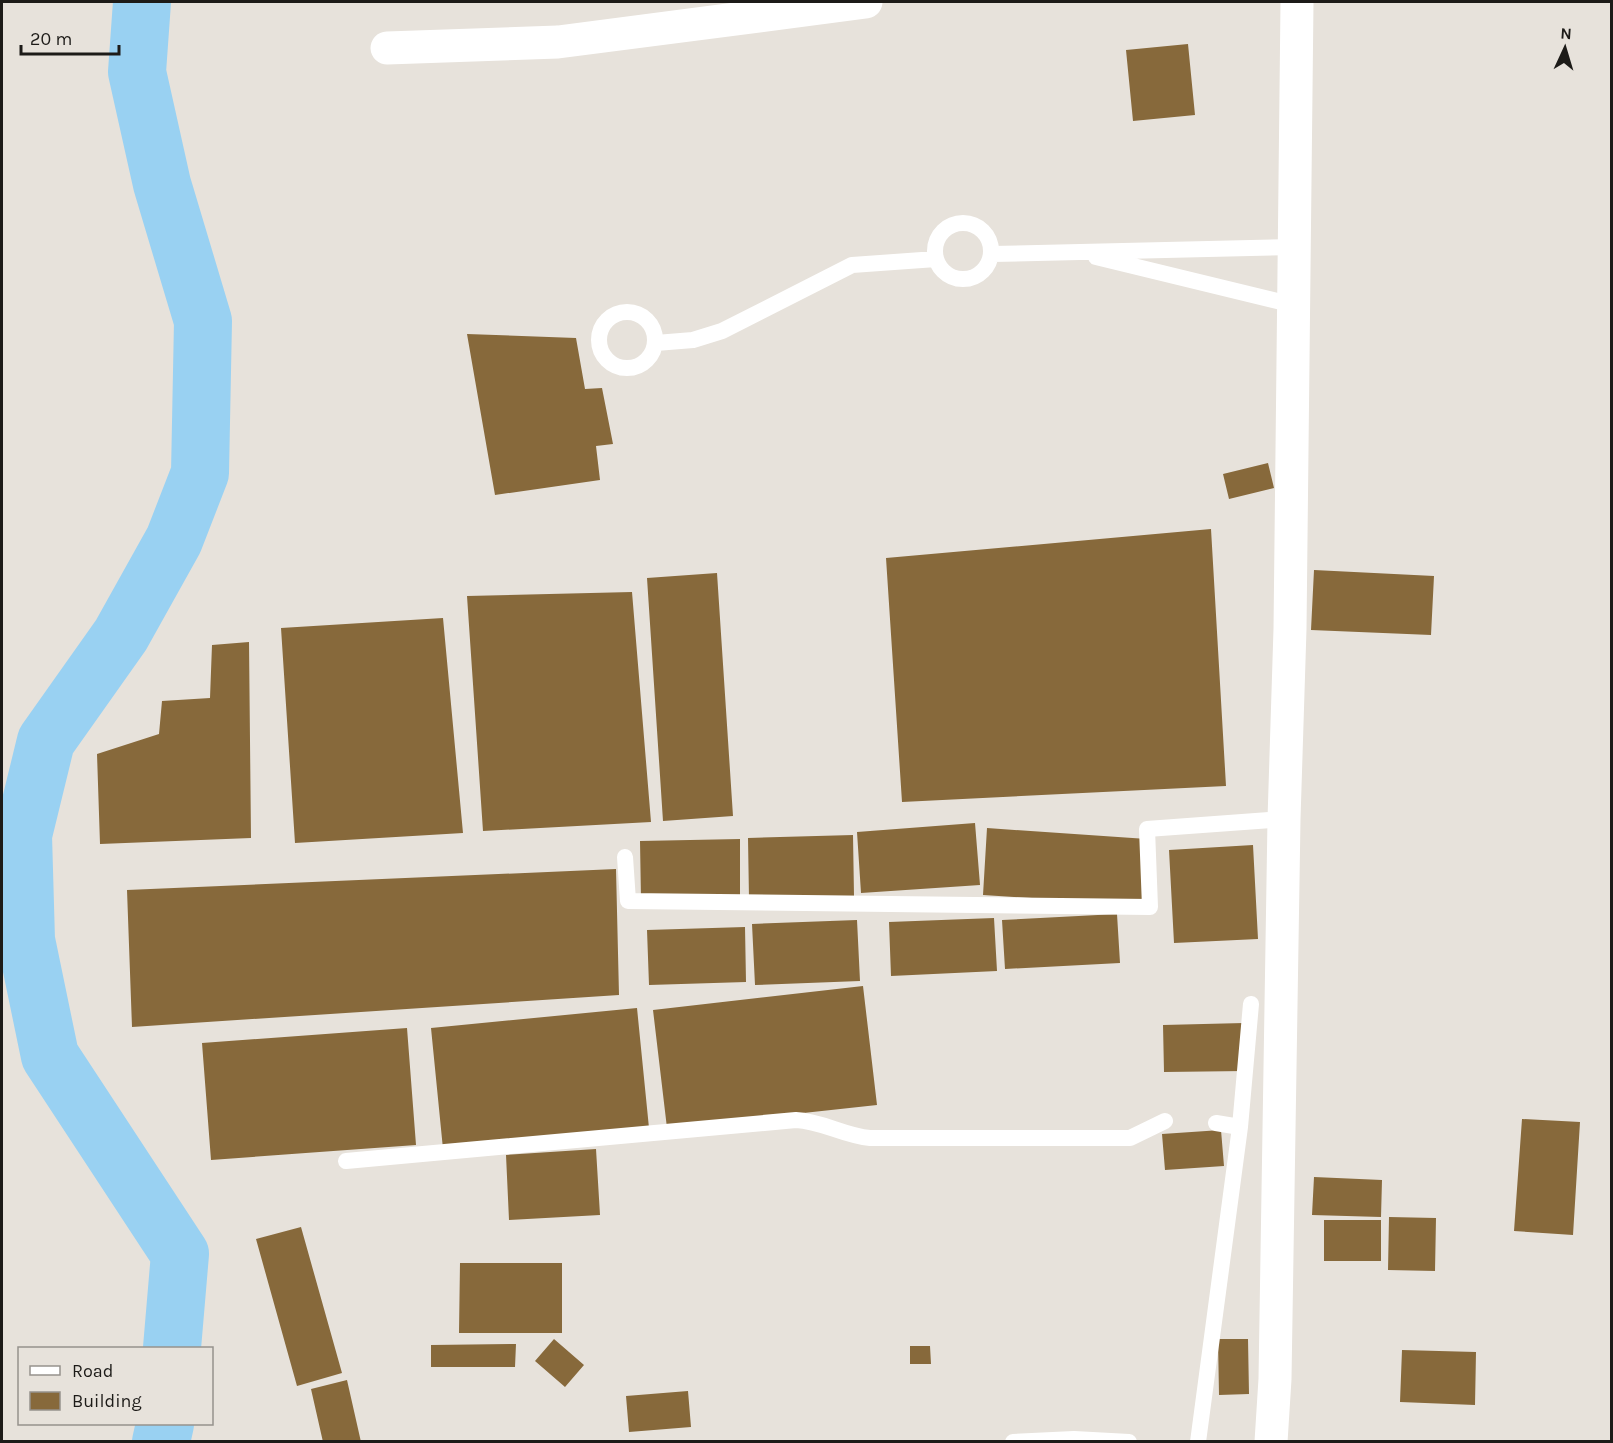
<svg xmlns="http://www.w3.org/2000/svg" width="1613" height="1443" font-family="Karla,sans-serif">
	<style>
		.lines { fill: none; stroke-linecap: round; stroke-linejoin: round }
		.river { stroke: #99d1f2; stroke-width: 58 }
		.building { fill: #87693b }
		.service { stroke: #fff; stroke-width: 16 }
		.minor { stroke: #fff; stroke-width: 33 }
	</style>
	<rect width="100%" height="100%" fill="#e7e2db"/>
	<g class="lines">
		<!-- river -->
		<path class="river" d="M142,2L137,72L162,184L203,321L200,473L174,540L121,635L46,741L23,835L26,940L50,1056L180,1254L172,1348
			M161,1442L165,1424"/>
	</g>
	<!-- building -->
	<path class="building" d="M1188,44L1195,115L1133,121L1126,50Z
		M467,334L576,338L585,389L602,388L613,444L596,446L600,480L495,495Z
		M1268,463L1274,488L1229,499L1223,474Z
		M1211,529L1226,786L902,802L886,558Z
		M1314,570L1434,576L1431,635L1311,630Z
		M717,573L733,816L663,821L647,578Z
		M632,592L651,822L483,831L467,596Z
		M443,618L463,833L295,843L281,628Z
		M249,642L251,838L100,844L97,754L159,734L162,701L210,698L212,645Z
		M975,823L980,885L861,893L857,832Z
		M987,828L1147,839L1143,905L983,895Z
		M853,835L854,896L749,899L748,838Z
		M740,839V898L641,900L640,841Z
		M1253,845L1258,939L1174,943L1169,850Z
		M616,869L619,995L132,1027L127,890Z
		M1117,914L1120,963L1005,969L1002,920Z
		M994,918L997,971L891,976L889,922Z
		M857,920L860,981L755,985L752,924Z
		M745,927L746,982L649,985L647,930Z
		M863,986L877,1105L667,1128L653,1010Z
		M637,1008L649,1128L443,1149L431,1028Z
		M1244,1023L1245,1071L1164,1072L1163,1025Z
		M407,1028L416,1145L211,1160L202,1043Z
		M1522,1119L1580,1122L1573,1235L1514,1231Z
		M1221,1130L1224,1166L1165,1170L1162,1134Z
		M596,1149L600,1215L509,1220L506,1155Z
		M1314,1177L1382,1180L1381,1217L1312,1215Z
		M1389,1217L1436,1218L1435,1271L1388,1270Z
		M1324,1220H1381V1261H1324Z
		M301,1227L342,1373L297,1386L256,1239Z
		M460,1263H562V1333H459Z
		M554,1339L584,1365L565,1387L535,1361Z
		M1218,1339H1248L1249,1394L1219,1395Z
		M516,1344L515,1367H431V1345Z
		M910,1346H930L931,1364H910Z
		M1402,1350L1476,1352L1475,1405L1400,1402Z
		M347,1380L361,1442H323L311,1389Z
		M688,1391L691,1427L629,1432L626,1396Z"/>
	<g class="lines">
		<!-- service -->
		<path class="service" d="M935 251a28 28 0 1 1 56 0a28 28 0 1 1-56 0Z
			M992,254L1295,247
			M1096,257L1294,305
			M599 340a28 28 0 1 1 56 0a28 28 0 1 1-56 0Z
			M656,343L693,340L722,331L852,265L936,259
			M625,857L628,901L1150,907L1147,829L1284,819
			M1216,1123L1240,1127
			M346,1161L796,1120C822,1121 844,1136 870,1138H1130L1165,1121
			M1074,1439L1129,1442
			M1013,1442L1074,1439L1075,1442
			M1198,1442L1240,1127L1251,1004"/>
		<!-- minor -->
		<path class="minor" d="M387,48L558,42L866,2
			M1271,1442L1275,1379L1284,819L1290,629L1297,2"/>
	</g>
	<!-- border -->
	<rect width="1613" height="1443" fill="none" stroke="#1d1b18" stroke-width="6"/>
	<!-- legend -->
	<rect x="18" y="1347" width="195" height="78" fill="#e7e2db" stroke="#96928d" stroke-width="1.5"/>
	<rect x="30" y="1366" width="30" height="9" fill="#ffffff" stroke="#96928d" stroke-width="1.5"/>
	<text x="72" y="1377" font-size="18" fill="#1d1b18">Road</text>
	<rect x="30" y="1392" width="30" height="18" fill="#87693b" stroke="#96928d" stroke-width="1.5"/>
	<text x="72" y="1407" font-size="18" fill="#1d1b18">Building</text>
	<!-- north arrow -->
	<g transform="translate(1565 48) rotate(4)" stroke="#e7e2db" stroke-width="4.5" paint-order="stroke">
	<path d="M0-4.5L10 22L0 15L-10 22Z" fill="#1d1b18"/>
	<text y="-9" font-size="16" font-weight="bold" text-anchor="middle" fill="#1d1b18">N</text>
	</g>
	<!-- scale -->
	<path d="M21 45v9h98v-9" fill="none" stroke="#1d1b18" stroke-width="3"/>
	<text x="30" y="45" font-size="18" fill="#1d1b18" stroke="#e7e2db" stroke-width="4.5" paint-order="stroke">20 m</text>
</svg>
